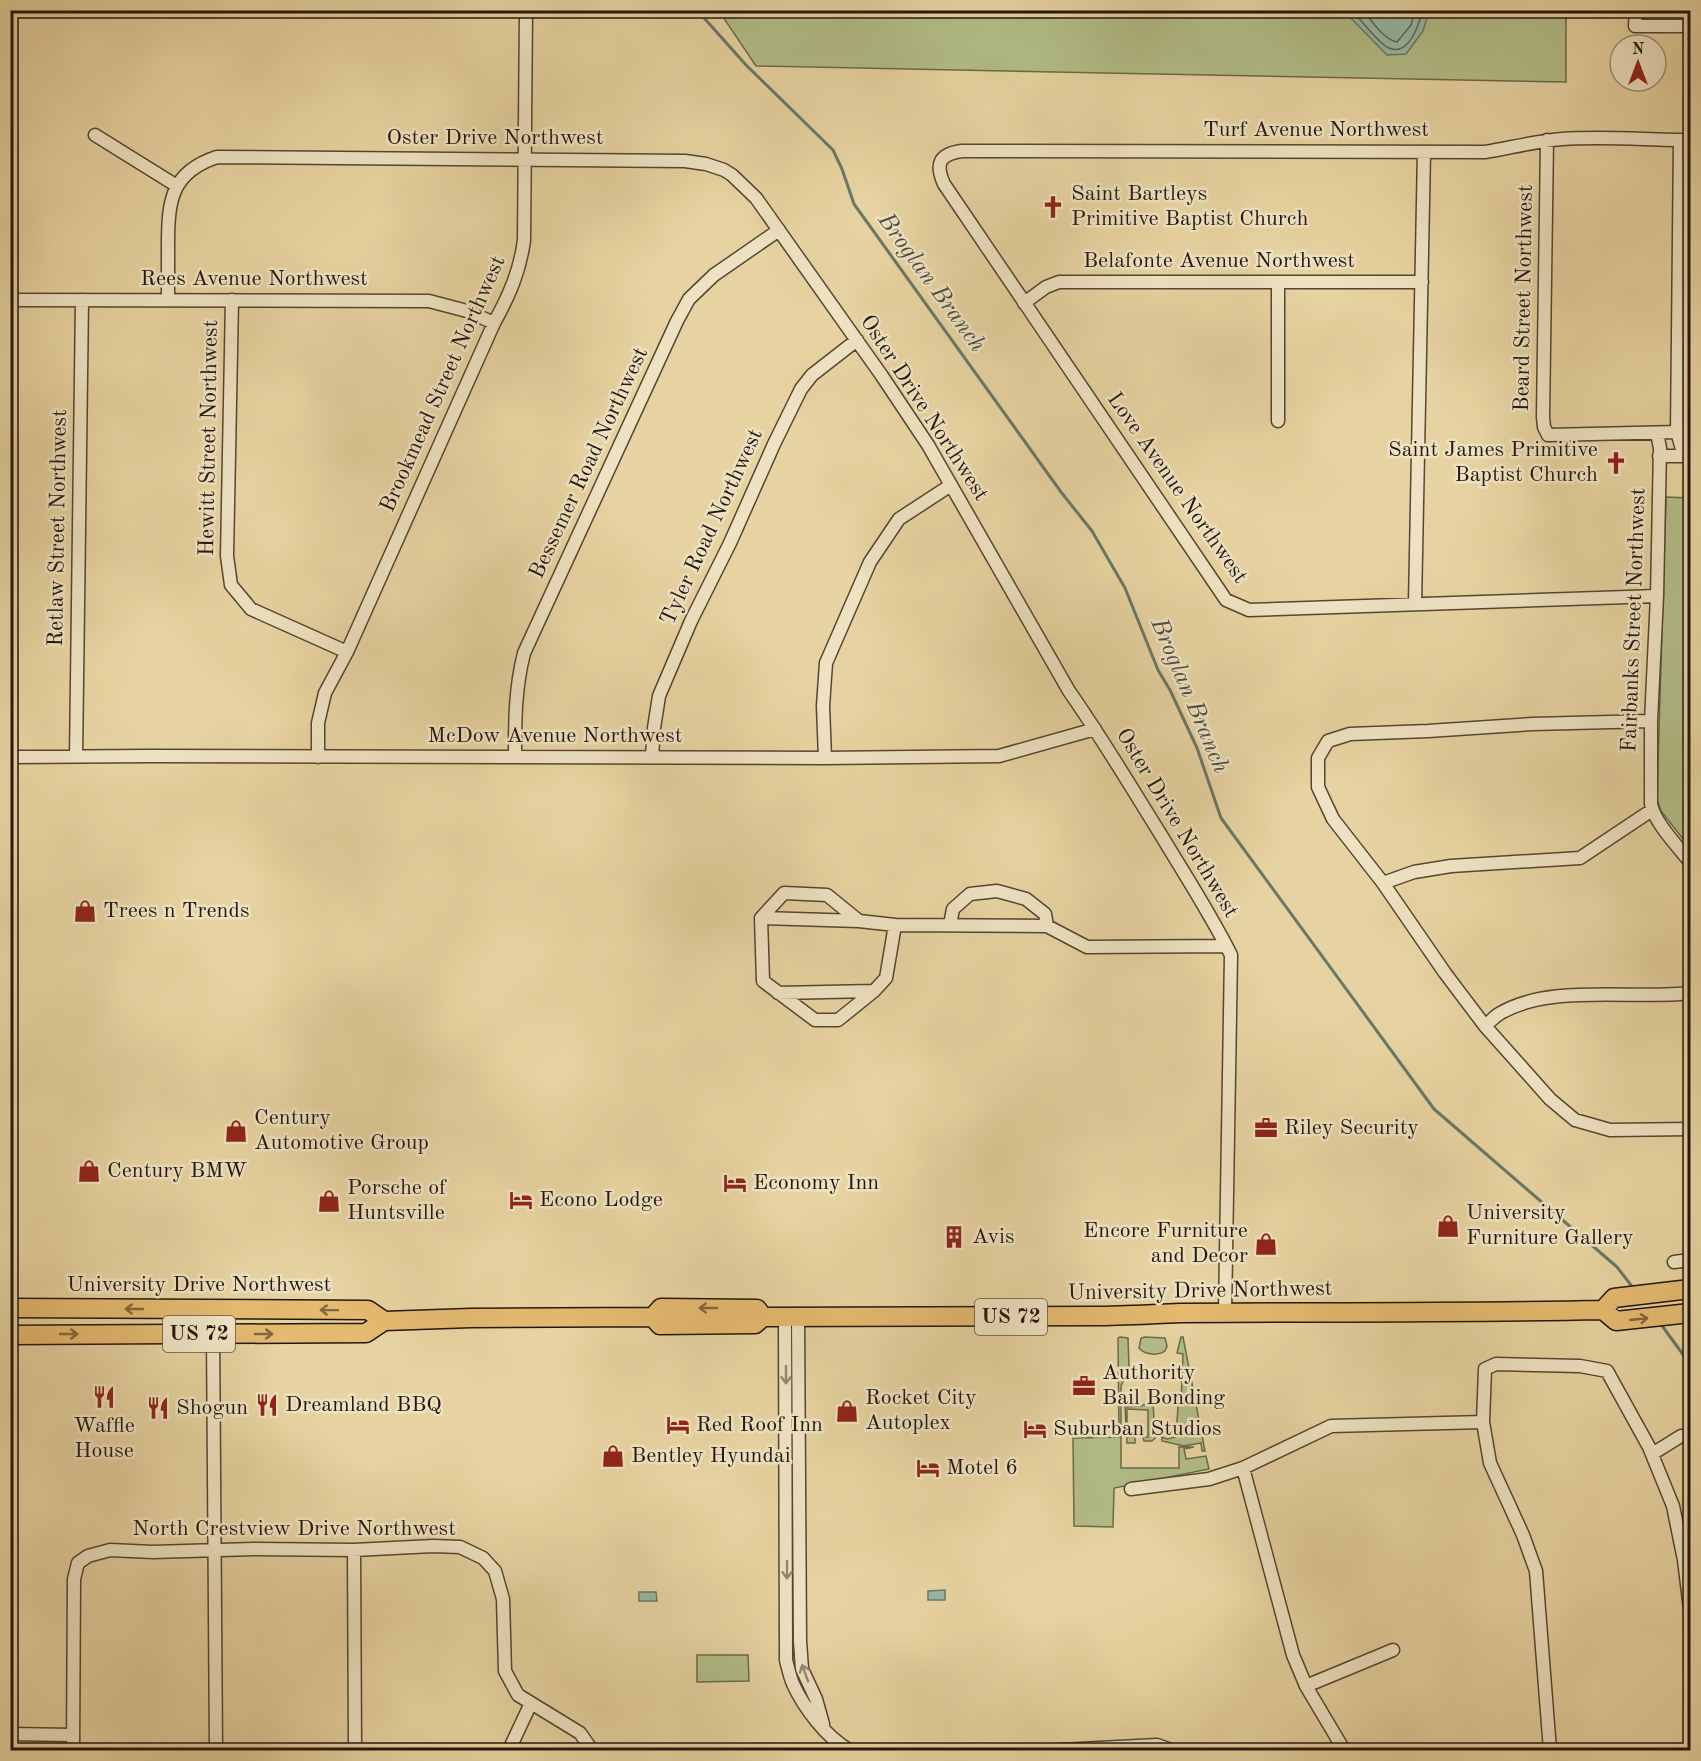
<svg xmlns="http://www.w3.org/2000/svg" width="1701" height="1761" font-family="'Old Standard TT',serif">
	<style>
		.green { fill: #b2bd87; stroke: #6a6a4a; stroke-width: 1.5 }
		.water { fill: #97b8a5; stroke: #697868; stroke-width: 1.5 }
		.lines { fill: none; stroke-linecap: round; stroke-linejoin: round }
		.shore { stroke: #5d6858; stroke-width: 1.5 }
		.stream { stroke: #697868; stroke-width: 3 }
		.minor-casing { stroke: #544631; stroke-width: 15 }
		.highway-casing { stroke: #23170c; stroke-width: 21 }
		.minor { stroke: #efe2c2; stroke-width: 12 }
		.highway { stroke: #e4ba70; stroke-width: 18 }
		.oneway { stroke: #84683e }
		.oneway2 { stroke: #938770 }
		.labels { text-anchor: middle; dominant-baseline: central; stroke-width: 5; stroke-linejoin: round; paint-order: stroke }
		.shield { fill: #efe2c2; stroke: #605443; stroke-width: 1.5 }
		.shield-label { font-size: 21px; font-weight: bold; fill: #23170c }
		.street-label { font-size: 22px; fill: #23170c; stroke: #efe2c2 }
		.poi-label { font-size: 22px; fill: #23170c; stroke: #efe2c2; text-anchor: start }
		.water-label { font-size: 24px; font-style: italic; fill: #4c4f42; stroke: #efe2c2 }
	</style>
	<rect width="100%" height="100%" fill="#e7d3a1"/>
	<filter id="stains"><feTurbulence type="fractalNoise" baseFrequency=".00333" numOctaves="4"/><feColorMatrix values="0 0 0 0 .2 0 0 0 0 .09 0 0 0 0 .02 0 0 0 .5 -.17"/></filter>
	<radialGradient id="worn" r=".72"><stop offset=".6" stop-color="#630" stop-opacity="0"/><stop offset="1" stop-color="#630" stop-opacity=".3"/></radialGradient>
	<!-- green -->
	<path class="green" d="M719,11H1566V82L756,66Z
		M1666,497L1690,498V848L1661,811L1657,799Z
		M1120,1337L1128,1338L1129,1368L1121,1386V1468H1179V1447H1194L1184,1449L1186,1459L1206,1456L1209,1469L1114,1488L1113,1527L1074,1526L1073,1438L1119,1437L1118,1338Z
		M1145,1337L1165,1338L1167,1346L1165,1351C1158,1356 1145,1355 1139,1348L1141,1338Z
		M1181,1337H1183L1205,1451H1202L1201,1443L1184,1446L1162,1441V1437L1167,1439L1176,1437L1178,1406L1181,1404L1183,1354L1177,1353Z
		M1148,1403H1153L1155,1438L1152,1441H1144L1143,1437H1148V1410L1127,1409V1437H1135V1443H1127L1125,1407L1141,1406Z
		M697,1655H748L749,1681L697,1682Z"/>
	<!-- water -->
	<path class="water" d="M1344,11H1429L1423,31L1406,54L1387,55Z
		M945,1590V1600H928V1591Z
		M639,1592H656L657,1601H639Z"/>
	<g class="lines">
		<!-- shore -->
		<path class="shore" d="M1352,10C1360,19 1380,45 1389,48C1409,57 1419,24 1423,10
			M1363,10C1371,20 1384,40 1397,42L1411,25L1415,10"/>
		<!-- stream -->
		<path class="stream" d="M697,10L746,65L833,150L842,169L854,204L1061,492L1092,531L1125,588L1158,670L1170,690L1197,748L1221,818L1434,1109L1617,1267L1634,1289
			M1660,1323L1690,1364"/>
		<!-- minor casing -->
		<g class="minor-casing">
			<path id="minor" d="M1636,10L1635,26H1690
				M95,135L177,186
				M1547,140L1543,417L1544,427L1548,435L1677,432
				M1680,140L1677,432L1684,456
				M1278,282V421
				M10,300L429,301L467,311L494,323
				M168,300C168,282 168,263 168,245C168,201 171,172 217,157L685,161L706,164L724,170L732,175L756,198L882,376L928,445L1069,691C1102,738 1131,787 1161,835C1185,875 1210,913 1231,955L1225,1313
				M232,300L227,556L231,585L251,609L347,652
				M1024,303L1046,287L1059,282H1422
				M1657,433L1660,448L1657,596L1651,721V804C1654,822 1679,848 1690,862
				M1659,456H1690
				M1657,596L1249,610L1226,600L944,184C935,164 939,154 962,151L1485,152C1510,148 1536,141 1562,139C1604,136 1648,140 1690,140
				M1415,604L1424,152
				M1651,721L1532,724L1428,731L1350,734L1328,741L1318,758V787L1333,819L1383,883L1445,973L1485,1026L1550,1099L1575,1120L1610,1130L1690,1129
				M10,757L150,756L825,758L999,756L1095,729
				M76,757L82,300
				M318,757V723L325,693L347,652L494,323C509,296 520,271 524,240L526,10
				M515,757C515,720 515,689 524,653L677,321L689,299L714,275L779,230
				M652,757L654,728L659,696L691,621L730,543L774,444L801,389L812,375L857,340
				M825,758L823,706L826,663L870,562L899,519L951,485
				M1383,883L1414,872L1451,866L1580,858L1652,810
				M761,918L859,921
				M950,925L953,909L970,894L997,891L1026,899L1045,914L1047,926
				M874,991L838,1020H815L763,981L761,918L784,893L827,895L859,921L895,925L1047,926L1087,947L1226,946
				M778,993L874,991L886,978L895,925
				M1485,1026C1490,1022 1494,1017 1499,1014C1549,983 1633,1000 1690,993
				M1674,1262L1690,1260
				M785,1316L786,1660C788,1668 790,1677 793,1684C804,1708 826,1737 849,1750
				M798,1316L800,1641L802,1669L816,1699L823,1724
				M213,1333L216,1750
				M1652,1454L1681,1436
				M1243,1468L1293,1655L1306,1686L1344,1750
				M1131,1489L1209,1479L1243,1468L1331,1426L1483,1422
				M354,1550L355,1750
				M1306,1686L1393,1650
				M10,1734L72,1735
				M73,1750L74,1579L78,1563L88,1556L110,1550L153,1552L254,1549L354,1550L433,1546L460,1547L483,1558L495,1571L503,1599L505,1671L518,1695L580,1733L592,1750
				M509,1750L531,1703
				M1060,1750L1157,1745L1171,1750
				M1550,1750L1536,1571L1523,1535L1490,1463L1483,1422L1485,1369L1496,1364L1580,1366L1607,1371L1649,1447L1673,1506L1684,1560L1690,1609"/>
		</g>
		<!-- highway casing -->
		<g class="highway-casing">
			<path id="highway" d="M10,1308L368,1310L384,1321
				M1603,1310L1614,1298L1690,1289
				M653,1317L660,1325L755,1324L763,1317C873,1316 984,1317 1094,1316C1123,1316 1152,1314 1180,1313C1321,1312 1462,1313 1603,1310L1616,1321L1690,1313
				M10,1335L366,1333L384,1321L471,1318L653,1317L661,1308L757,1309L763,1317"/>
		</g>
		<!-- minor -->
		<use href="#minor" class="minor"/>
		<!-- highway -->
		<use href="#highway" class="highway"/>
	</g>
	<!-- one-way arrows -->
	<defs><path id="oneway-shaft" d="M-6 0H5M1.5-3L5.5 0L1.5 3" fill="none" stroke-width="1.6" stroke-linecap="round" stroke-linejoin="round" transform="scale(1.5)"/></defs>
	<g class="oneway">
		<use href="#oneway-shaft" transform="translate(708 1308) rotate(-180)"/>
		<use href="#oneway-shaft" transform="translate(134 1309) rotate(-180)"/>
		<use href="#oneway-shaft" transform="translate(329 1310) rotate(-179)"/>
		<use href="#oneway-shaft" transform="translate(1639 1319) rotate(-6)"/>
		<use href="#oneway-shaft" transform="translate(69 1334)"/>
		<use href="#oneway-shaft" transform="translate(264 1334)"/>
	</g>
	<g class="oneway2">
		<use href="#oneway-shaft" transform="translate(786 1375) rotate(90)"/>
		<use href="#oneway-shaft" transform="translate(787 1570) rotate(90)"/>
		<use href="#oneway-shaft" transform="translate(805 1673) rotate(-110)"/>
	</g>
	<!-- icons -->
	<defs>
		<g id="church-bare" transform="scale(1.8)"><path d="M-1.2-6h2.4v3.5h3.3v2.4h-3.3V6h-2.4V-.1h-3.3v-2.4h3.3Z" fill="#8f2418" stroke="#efe2c2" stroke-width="2.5" paint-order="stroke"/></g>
		<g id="shop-bare" transform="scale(1.8)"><path d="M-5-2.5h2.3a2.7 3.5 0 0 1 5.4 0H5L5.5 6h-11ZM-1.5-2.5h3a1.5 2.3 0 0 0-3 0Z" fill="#8f2418" stroke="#efe2c2" stroke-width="2.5" paint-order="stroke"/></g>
		<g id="office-bare" transform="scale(1.8)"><path d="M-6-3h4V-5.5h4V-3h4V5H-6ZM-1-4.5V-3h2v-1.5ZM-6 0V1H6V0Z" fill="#8f2418" stroke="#efe2c2" stroke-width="2.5" paint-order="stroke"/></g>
		<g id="hotel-bare" transform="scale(1.8)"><path d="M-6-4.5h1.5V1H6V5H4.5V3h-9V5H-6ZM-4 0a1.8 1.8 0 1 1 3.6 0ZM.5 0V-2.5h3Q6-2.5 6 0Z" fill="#8f2418" stroke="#efe2c2" stroke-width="2.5" paint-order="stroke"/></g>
		<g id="building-bare" transform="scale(1.8)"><path d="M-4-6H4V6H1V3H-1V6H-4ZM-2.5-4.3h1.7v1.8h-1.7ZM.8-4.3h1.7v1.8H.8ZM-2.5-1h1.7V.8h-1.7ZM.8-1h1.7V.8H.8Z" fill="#8f2418" stroke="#efe2c2" stroke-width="2.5" paint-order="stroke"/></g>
		<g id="restaurant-bare" transform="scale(1.8)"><path d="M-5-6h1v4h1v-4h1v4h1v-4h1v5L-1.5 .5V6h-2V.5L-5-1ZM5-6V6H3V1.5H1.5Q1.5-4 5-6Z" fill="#8f2418" stroke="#efe2c2" stroke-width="2.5" paint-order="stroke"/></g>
	</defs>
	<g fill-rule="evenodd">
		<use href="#church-bare" x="1053" y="207"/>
		<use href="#church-bare" x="1616" y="463"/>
		<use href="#shop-bare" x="85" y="911"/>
		<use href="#office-bare" x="1266" y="1128"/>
		<use href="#shop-bare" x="236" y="1131"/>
		<use href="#shop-bare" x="89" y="1171"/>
		<use href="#hotel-bare" x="735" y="1183"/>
		<use href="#hotel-bare" x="521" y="1200"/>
		<use href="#shop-bare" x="329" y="1201"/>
		<use href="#shop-bare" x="1448" y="1226"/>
		<use href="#building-bare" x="954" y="1237"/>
		<use href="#shop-bare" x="1266" y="1244"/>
		<use href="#office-bare" x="1084" y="1386"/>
		<use href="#restaurant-bare" x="104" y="1397"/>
		<use href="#restaurant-bare" x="267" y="1405"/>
		<use href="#restaurant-bare" x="158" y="1408"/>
		<use href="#shop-bare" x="847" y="1411"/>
		<use href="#hotel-bare" x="678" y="1425"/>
		<use href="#hotel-bare" x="1035" y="1429"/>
		<use href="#shop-bare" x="613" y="1456"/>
		<use href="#hotel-bare" x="928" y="1468"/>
	</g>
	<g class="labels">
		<!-- shield labels -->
		<g class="shield">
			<rect x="975" y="1299" width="72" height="36" rx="4.5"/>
			<rect x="163" y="1316" width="72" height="36" rx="4.5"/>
		</g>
		<g class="shield-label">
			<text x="1011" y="1317">US 72</text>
			<text x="199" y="1334">US 72</text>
		</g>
		<!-- street labels -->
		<g class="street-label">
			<text x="1316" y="130">Turf Avenue Northwest</text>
			<text x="495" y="138">Oster Drive Northwest</text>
			<text x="1219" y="261">Belafonte Avenue Northwest</text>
			<text x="254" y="279">Rees Avenue Northwest</text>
			<text transform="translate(1524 298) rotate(-89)">Beard Street Northwest</text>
			<text transform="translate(443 384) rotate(-66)">Brookmead Street Northwest</text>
			<text transform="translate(924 408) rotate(57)">Oster Drive Northwest</text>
			<text transform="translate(209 438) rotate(-89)">Hewitt Street Northwest</text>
			<text transform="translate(589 463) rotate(-65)">Bessemer Road Northwest</text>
			<text transform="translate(1177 488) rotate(55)">Love Avenue Northwest</text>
			<text transform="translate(712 527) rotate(-65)">Tyler Road Northwest</text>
			<text transform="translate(58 528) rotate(-89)">Retlaw Street Northwest</text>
			<text transform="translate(1634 620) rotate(-88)">Fairbanks Street Northwest</text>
			<text x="555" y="736">McDow Avenue Northwest</text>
			<text transform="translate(1177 823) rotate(59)">Oster Drive Northwest</text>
			<text x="199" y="1285">University Drive Northwest</text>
			<text transform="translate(1200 1291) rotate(-1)">University Drive Northwest</text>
			<text x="294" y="1529">North Crestview Drive Northwest</text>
		</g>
		<!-- poi labels -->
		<g class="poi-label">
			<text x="1071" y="194">Saint Bartleys<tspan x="1071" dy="25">Primitive Baptist Church</tspan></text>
			<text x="1598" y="450" text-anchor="end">Saint James Primitive<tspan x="1598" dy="25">Baptist Church</tspan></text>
			<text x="103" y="911">Trees n Trends</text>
			<text x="254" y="1118">Century<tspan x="254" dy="25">Automotive Group</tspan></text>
			<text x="1284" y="1128">Riley Security</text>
			<text x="107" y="1171">Century BMW</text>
			<text x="753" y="1183">Economy Inn</text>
			<text x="347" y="1188">Porsche of<tspan x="347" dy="25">Huntsville</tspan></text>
			<text x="539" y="1200">Econo Lodge</text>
			<text x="1466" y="1213">University<tspan x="1466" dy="25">Furniture Gallery</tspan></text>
			<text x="1248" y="1231" text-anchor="end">Encore Furniture<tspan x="1248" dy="25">and Decor</tspan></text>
			<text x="972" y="1237">Avis</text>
			<text x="1102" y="1373">Authority<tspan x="1102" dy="25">Bail Bonding</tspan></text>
			<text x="865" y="1398">Rocket City<tspan x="865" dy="25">Autoplex</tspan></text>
			<text x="285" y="1405">Dreamland BBQ</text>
			<text x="176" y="1408">Shogun</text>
			<text x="696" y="1425">Red Roof Inn</text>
			<text x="104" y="1426" text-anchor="middle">Waffle<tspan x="104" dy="25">House</tspan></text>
			<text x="1053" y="1429">Suburban Studios</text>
			<text x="631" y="1456">Bentley Hyundai</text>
			<text x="946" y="1468">Motel 6</text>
		</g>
		<!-- water labels -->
		<g class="water-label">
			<text transform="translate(931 283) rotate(54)">Broglan Branch</text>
			<text transform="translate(1189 696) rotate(67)">Broglan Branch</text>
		</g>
	</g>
	<!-- margin -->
	<rect width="1701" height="1761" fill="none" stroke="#e7d3a1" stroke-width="36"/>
	<rect x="12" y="12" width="1677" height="1737" fill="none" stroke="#23170c" stroke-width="3"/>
	<rect x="18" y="18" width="1665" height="1725" fill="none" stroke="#23170c" stroke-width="1.5"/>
	<!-- north arrow -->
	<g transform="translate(1638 63)"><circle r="28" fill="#efe2c2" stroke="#9d9179" stroke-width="1.5"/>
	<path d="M0-4.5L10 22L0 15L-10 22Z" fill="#8f2418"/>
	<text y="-9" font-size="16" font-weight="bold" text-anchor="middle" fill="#23170c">N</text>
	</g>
	<rect width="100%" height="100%" filter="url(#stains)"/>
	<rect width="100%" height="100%" fill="url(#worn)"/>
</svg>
